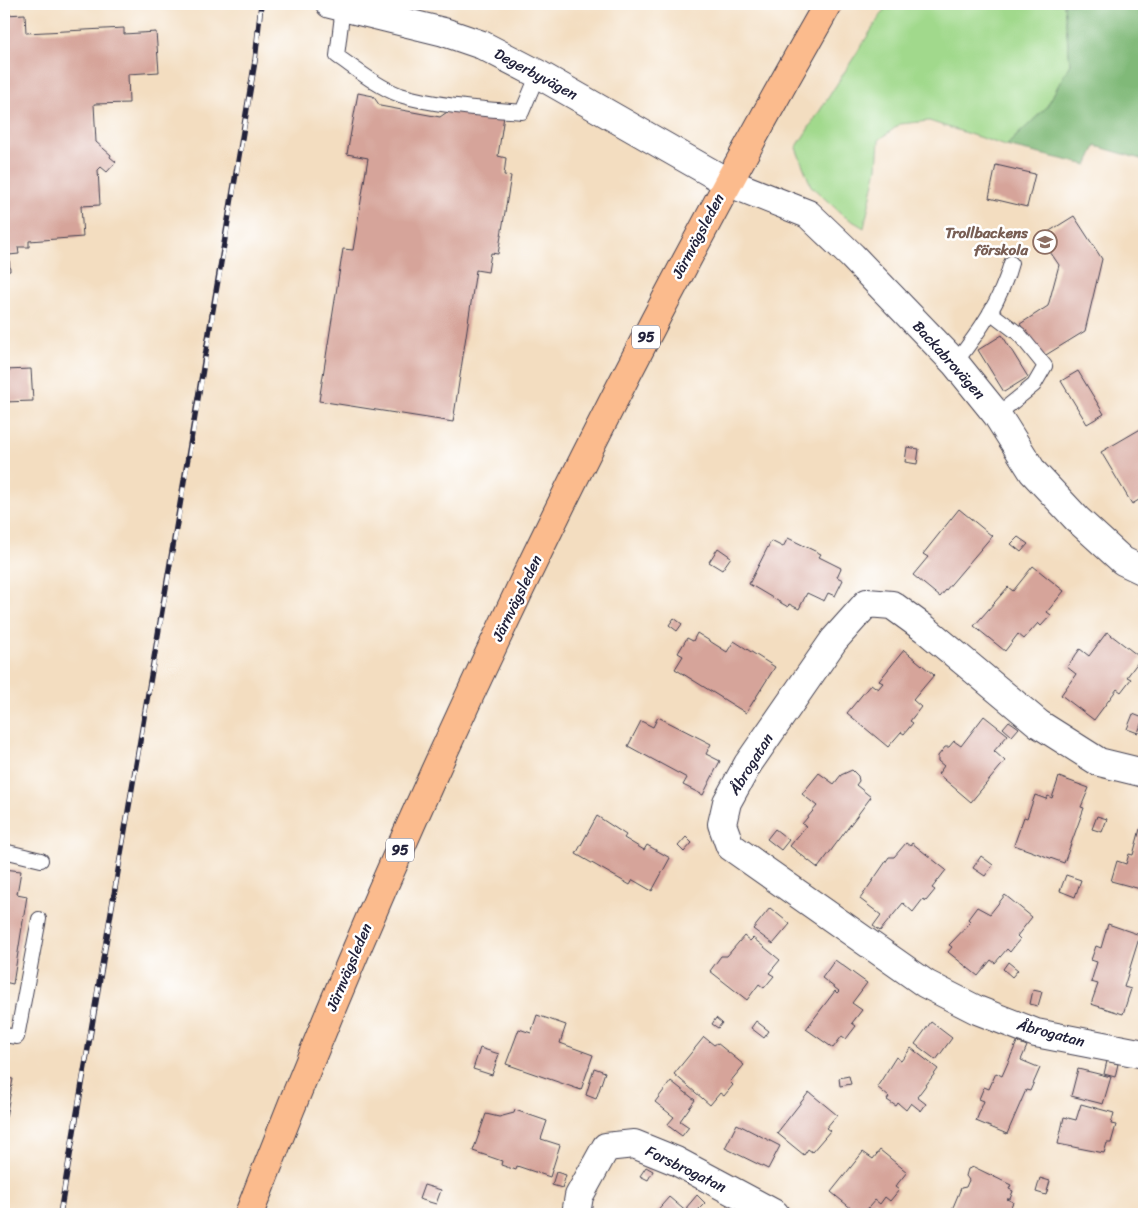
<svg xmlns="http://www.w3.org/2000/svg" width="1148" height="1218" font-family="Sriracha,sans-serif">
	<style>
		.green { fill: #a1d98c; stroke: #627e64 }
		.forest { fill: #80b978; stroke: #516e5a }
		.building { fill: #d6a49a }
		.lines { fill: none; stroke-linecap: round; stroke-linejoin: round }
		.service-casing { stroke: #413e4f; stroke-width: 16 }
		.minor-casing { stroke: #413e4f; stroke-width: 30 }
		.primary-casing { stroke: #413e4f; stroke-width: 30 }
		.service { stroke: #fff; stroke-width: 14 }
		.minor { stroke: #fff; stroke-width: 28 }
		.primary { stroke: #fbbb8d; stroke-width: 28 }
		.rail-casing { stroke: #22223b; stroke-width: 5.5 }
		.rail { stroke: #fff; stroke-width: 4; stroke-dasharray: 11; stroke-linecap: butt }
		.labels { text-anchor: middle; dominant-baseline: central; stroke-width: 5; stroke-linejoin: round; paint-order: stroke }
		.shield { fill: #fff; stroke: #646476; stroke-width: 1 }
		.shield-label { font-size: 14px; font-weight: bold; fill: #22223b }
		.street-label { font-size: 15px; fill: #22223b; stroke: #fff }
		.education-label { font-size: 15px; font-weight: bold; fill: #785e54; stroke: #fff; text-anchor: end }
	</style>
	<rect width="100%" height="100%" fill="#fff"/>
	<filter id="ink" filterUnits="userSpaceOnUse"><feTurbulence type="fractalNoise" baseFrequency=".02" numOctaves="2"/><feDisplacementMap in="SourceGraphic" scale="10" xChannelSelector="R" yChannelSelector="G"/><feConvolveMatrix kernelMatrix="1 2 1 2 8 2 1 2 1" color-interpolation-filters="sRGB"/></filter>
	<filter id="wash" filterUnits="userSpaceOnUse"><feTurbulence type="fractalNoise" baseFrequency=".0096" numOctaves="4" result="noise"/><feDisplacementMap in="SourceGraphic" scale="20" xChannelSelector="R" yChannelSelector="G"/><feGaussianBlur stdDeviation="1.12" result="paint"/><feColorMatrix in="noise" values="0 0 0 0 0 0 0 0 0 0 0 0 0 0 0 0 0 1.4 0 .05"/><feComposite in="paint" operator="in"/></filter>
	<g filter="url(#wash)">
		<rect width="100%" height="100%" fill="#f3ddc0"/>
		<!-- green -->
		<path class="green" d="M888,4H1064L1070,64L1046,108L1006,146L929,121L900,124L879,140L877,168L864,228L844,216L811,186L796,148Z"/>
		<!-- forest -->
		<path class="forest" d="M1064,4H1144V160L1096,146L1087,165L1006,146L1046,108L1070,64Z"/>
		<g id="blocks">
			<!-- building -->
			<path class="building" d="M25,14L26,33L124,28V34L156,32L159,72L128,74L129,103L94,104L96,142L111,155L110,157L116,162L107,172L101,167L98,170L100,205L81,206L83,237L29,241V247H18L19,254L9,255L10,271L4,272V15Z
				M358,93L373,96L380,106L440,117L453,108L504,116L498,156L506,158L504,175L511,176L498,254L491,253L488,272L476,270L453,422L319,401L343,249L353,250L368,158L347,154Z
				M996,165L1035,174L1027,207L989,198Z
				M1074,216L1102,259L1085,331L1041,358L1020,324L1048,306L1059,265L1040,237Z
				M1002,335L1028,377L1004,392L978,350Z
				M31,369L33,401L4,402V370Z
				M1078,371L1104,414L1087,424L1061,381Z
				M1144,427V497L1132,504L1101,452Z
				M907,447L919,449L917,464L905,462Z
				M959,509L992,536L940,597L913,575L928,557L923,554Z
				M1018,537L1028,544L1021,552L1011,544Z
				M788,538L821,554L819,557L841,568L837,577L843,580L835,596L828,593L824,601L807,593L799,609L789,604L788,607L749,584L771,541L783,547Z
				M718,548L731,557L722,570L709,562Z
				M1033,566L1064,591L1047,612L1051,615L1041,626L1038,623L1024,639L1018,634L1005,651L974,626L1008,587L1013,591Z
				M674,618L682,624L677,631L669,625Z
				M1107,632L1141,658L1127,677L1131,679L1121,692L1117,689L1094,720L1061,695L1076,674L1067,667L1080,649L1089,656Z
				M697,633L727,652L734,641L775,667L746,713L675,669L683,656L678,653L687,638L693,641Z
				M904,650L934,675L913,700L921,707L910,721L913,723L904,734L901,732L888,747L847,713L871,684L878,689L883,683L879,681Z
				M1133,714L1143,718L1138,733L1127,729Z
				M984,716L1008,735L994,751L1005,761L971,802L938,774L944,766L938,761V756L945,747H949L954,741L961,746Z
				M658,717L711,744L706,754L720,761L703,795L683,785L687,778L628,746L641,721L653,727Z
				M1009,721L1019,728L1012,736L1003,728Z
				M852,770L858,776L859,781L856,785L871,797L818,868L790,846L806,826L802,824L817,806L802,794L819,773L834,784L841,775Z
				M1059,777L1089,788L1081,807L1084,808L1064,863L1014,845L1024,817L1027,818L1035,795L1046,799L1048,796L1052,798Z
				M597,816L626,835L624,838L644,850L647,845L670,858L652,891L633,880L630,885L576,854Z
				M1097,816L1107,819L1102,832L1092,829Z
				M775,829L789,840L781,850L767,839Z
				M1140,829L1144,830V890L1111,881L1117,861L1126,864L1129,854L1133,855Z
				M686,837L692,843L684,852L678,846Z
				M906,843L910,846L912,843L946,870L932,888L935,890L926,901L923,899L913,912L903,903L880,931L873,926L881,915L860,899L889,857H894Z
				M981,856L993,865L985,876L973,868Z
				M4,869L21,871L17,894L27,896L13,984L4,982Z
				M1066,875L1081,880L1075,897L1060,891Z
				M1005,895L1032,917L1017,936L1020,939L1010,952L1007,949L995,963L991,960L978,976L948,952L952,947L949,945L971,922L968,919L977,907L990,914Z
				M770,908L790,924L773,944L753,929Z
				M1108,924L1140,935L1124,987L1131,989L1123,1014L1091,1004L1098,984L1091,982L1097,962L1091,960L1096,946L1101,948Z
				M744,936L750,941L753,938L780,960L769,973L774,976L764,988L759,984L747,1000L710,971L721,956H727Z
				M835,960L867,983L852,1003L862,1010L852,1023L856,1026L846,1039L842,1036L833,1048L806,1029L835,991L837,993L839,991L822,978Z
				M1008,962L1018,970L1012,977L1003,969Z
				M1033,990L1042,992L1038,1006L1030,1004Z
				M537,1015L566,1025L560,1043L593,1055L581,1090L506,1064L519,1029L531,1033Z
				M716,1018L722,1023L718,1028L712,1024Z
				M756,1021L769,1031L764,1038L751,1028Z
				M931,1022L952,1038L936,1060L915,1044Z
				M704,1037L714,1045L717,1043L744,1065L730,1082L733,1085L724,1096L720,1093L710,1105L674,1074Z
				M1017,1042L1027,1046L1021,1060L1040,1068L1030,1091L1026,1090L1007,1134L976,1121L984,1101L979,1099L984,1087L989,1089L996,1073L1002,1076Z
				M480,1048L499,1054L492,1075L473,1069Z
				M911,1048L938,1069L917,1097L926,1104L921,1111L911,1103L906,1110L898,1103L896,1106L887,1100L889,1097L877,1087L896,1057L901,1061Z
				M1107,1061L1118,1064L1115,1077L1104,1074Z
				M594,1068L605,1072L596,1099L586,1095Z
				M1078,1069L1111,1077L1103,1104L1071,1096Z
				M849,1076L851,1084L840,1086L839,1078Z
				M4,1078L13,1079L6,1117L4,1116Z
				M671,1081L695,1100L680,1121L689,1127L682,1136L667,1125L674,1117L655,1102Z
				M809,1092L837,1115L826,1128L830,1131L812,1152L808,1149L804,1155L777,1133Z
				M1081,1104L1114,1113L1111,1124L1116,1125L1111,1143H1107L1104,1153L1058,1144L1064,1117L1076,1120Z
				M515,1110L547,1121L541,1139L560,1145L550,1177L517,1166L516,1170L501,1165L502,1161L473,1151L486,1114L499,1117L514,1113Z
				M737,1124L780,1146L768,1169L725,1148Z
				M880,1150L907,1172L895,1187L899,1190L890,1201L885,1197L880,1204L875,1200L863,1214H858L831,1192L863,1152L873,1159Z
				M646,1167L653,1171L648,1180L640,1176Z
				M974,1167L1011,1185L1009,1189L1013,1191L1010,1199H1007L1013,1202L1008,1214H957L951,1212L961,1188L966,1187L969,1180L966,1176L968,1169Z
				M556,1172L566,1175L562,1188L552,1185Z
				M1040,1178L1050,1181L1046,1195L1036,1192Z
				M424,1185L441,1190L436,1204L419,1199Z
				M697,1195L705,1203L694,1214L686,1208Z
				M669,1197L689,1214H654Z"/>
		</g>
	</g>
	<g filter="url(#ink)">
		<use href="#blocks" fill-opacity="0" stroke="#413e4f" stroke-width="1"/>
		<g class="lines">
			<!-- service casing -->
			<g class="service-casing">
				<path id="service" d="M343,7L337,56C356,69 378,87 400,95C435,106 485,109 522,112L538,74
					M990,312L1019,334L1045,366L1034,385L997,415
					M955,363C979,332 1001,301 1011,263
					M4,851L41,860
					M4,1035L17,1037L39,919"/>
			</g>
			<!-- minor casing -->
			<g class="minor-casing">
				<path id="minor" d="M330,4L444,32L482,45L538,74L727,182L808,214L852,256L955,363L997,415L1033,472L1077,519L1123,561L1144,571
					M1144,773L1099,762L1039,724L925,629L892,605L867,603L834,640L748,764L727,802L722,824L730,846L926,984L977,1010L1036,1033L1144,1054
					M576,1214L579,1196L606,1147L634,1144L676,1161L775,1214"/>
			</g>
			<!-- primary casing -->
			<g class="primary-casing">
				<path id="primary" d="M249,1214C410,797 606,392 828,4"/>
			</g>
			<!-- service -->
			<use href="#service" class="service"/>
			<!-- minor -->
			<use href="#minor" class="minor"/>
			<!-- primary -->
			<use href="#primary" class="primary"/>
			<!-- rail casing -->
			<g class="rail-casing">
				<path id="rail" d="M60,1214C124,830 192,446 255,61L261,4"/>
			</g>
			<!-- rail -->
			<use href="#rail" class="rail"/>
		</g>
	</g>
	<!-- icons -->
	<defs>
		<g id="school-ring" transform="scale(1.25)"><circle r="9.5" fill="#fff" stroke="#8d6e63" stroke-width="1.5"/><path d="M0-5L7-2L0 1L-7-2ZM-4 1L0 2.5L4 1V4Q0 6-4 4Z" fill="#8d6e63"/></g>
	</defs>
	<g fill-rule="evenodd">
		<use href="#school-ring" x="1045" y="242"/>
	</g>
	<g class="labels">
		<!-- shield labels -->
		<g class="shield">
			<rect x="632" y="325.5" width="28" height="23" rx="4"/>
			<rect x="386" y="838.5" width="28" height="23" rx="4"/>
		</g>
		<g class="shield-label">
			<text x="646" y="337">95</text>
			<text x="400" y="850">95</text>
		</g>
		<!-- street labels -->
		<g class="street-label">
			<text transform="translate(536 74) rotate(28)">Degerbyvägen</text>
			<text transform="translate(698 236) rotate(-62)">Järnvägsleden</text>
			<text transform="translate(949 360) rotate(48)">Backabrovägen</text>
			<text transform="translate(517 598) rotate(-64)">Järnvägsleden</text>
			<text transform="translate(751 764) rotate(-58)">Åbrogatan</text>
			<text transform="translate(349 967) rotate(-67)">Järnvägsleden</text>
			<text transform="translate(1051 1033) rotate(15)">Åbrogatan</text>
			<text transform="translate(686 1169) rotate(26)">Forsbrogatan</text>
		</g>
		<!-- education labels -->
		<g class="education-label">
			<text x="1028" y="233">Trollbackens<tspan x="1028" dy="17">förskola</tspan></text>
		</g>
	</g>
	<!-- margin -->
	<rect width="1148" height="1218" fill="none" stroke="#fff" stroke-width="20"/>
</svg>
